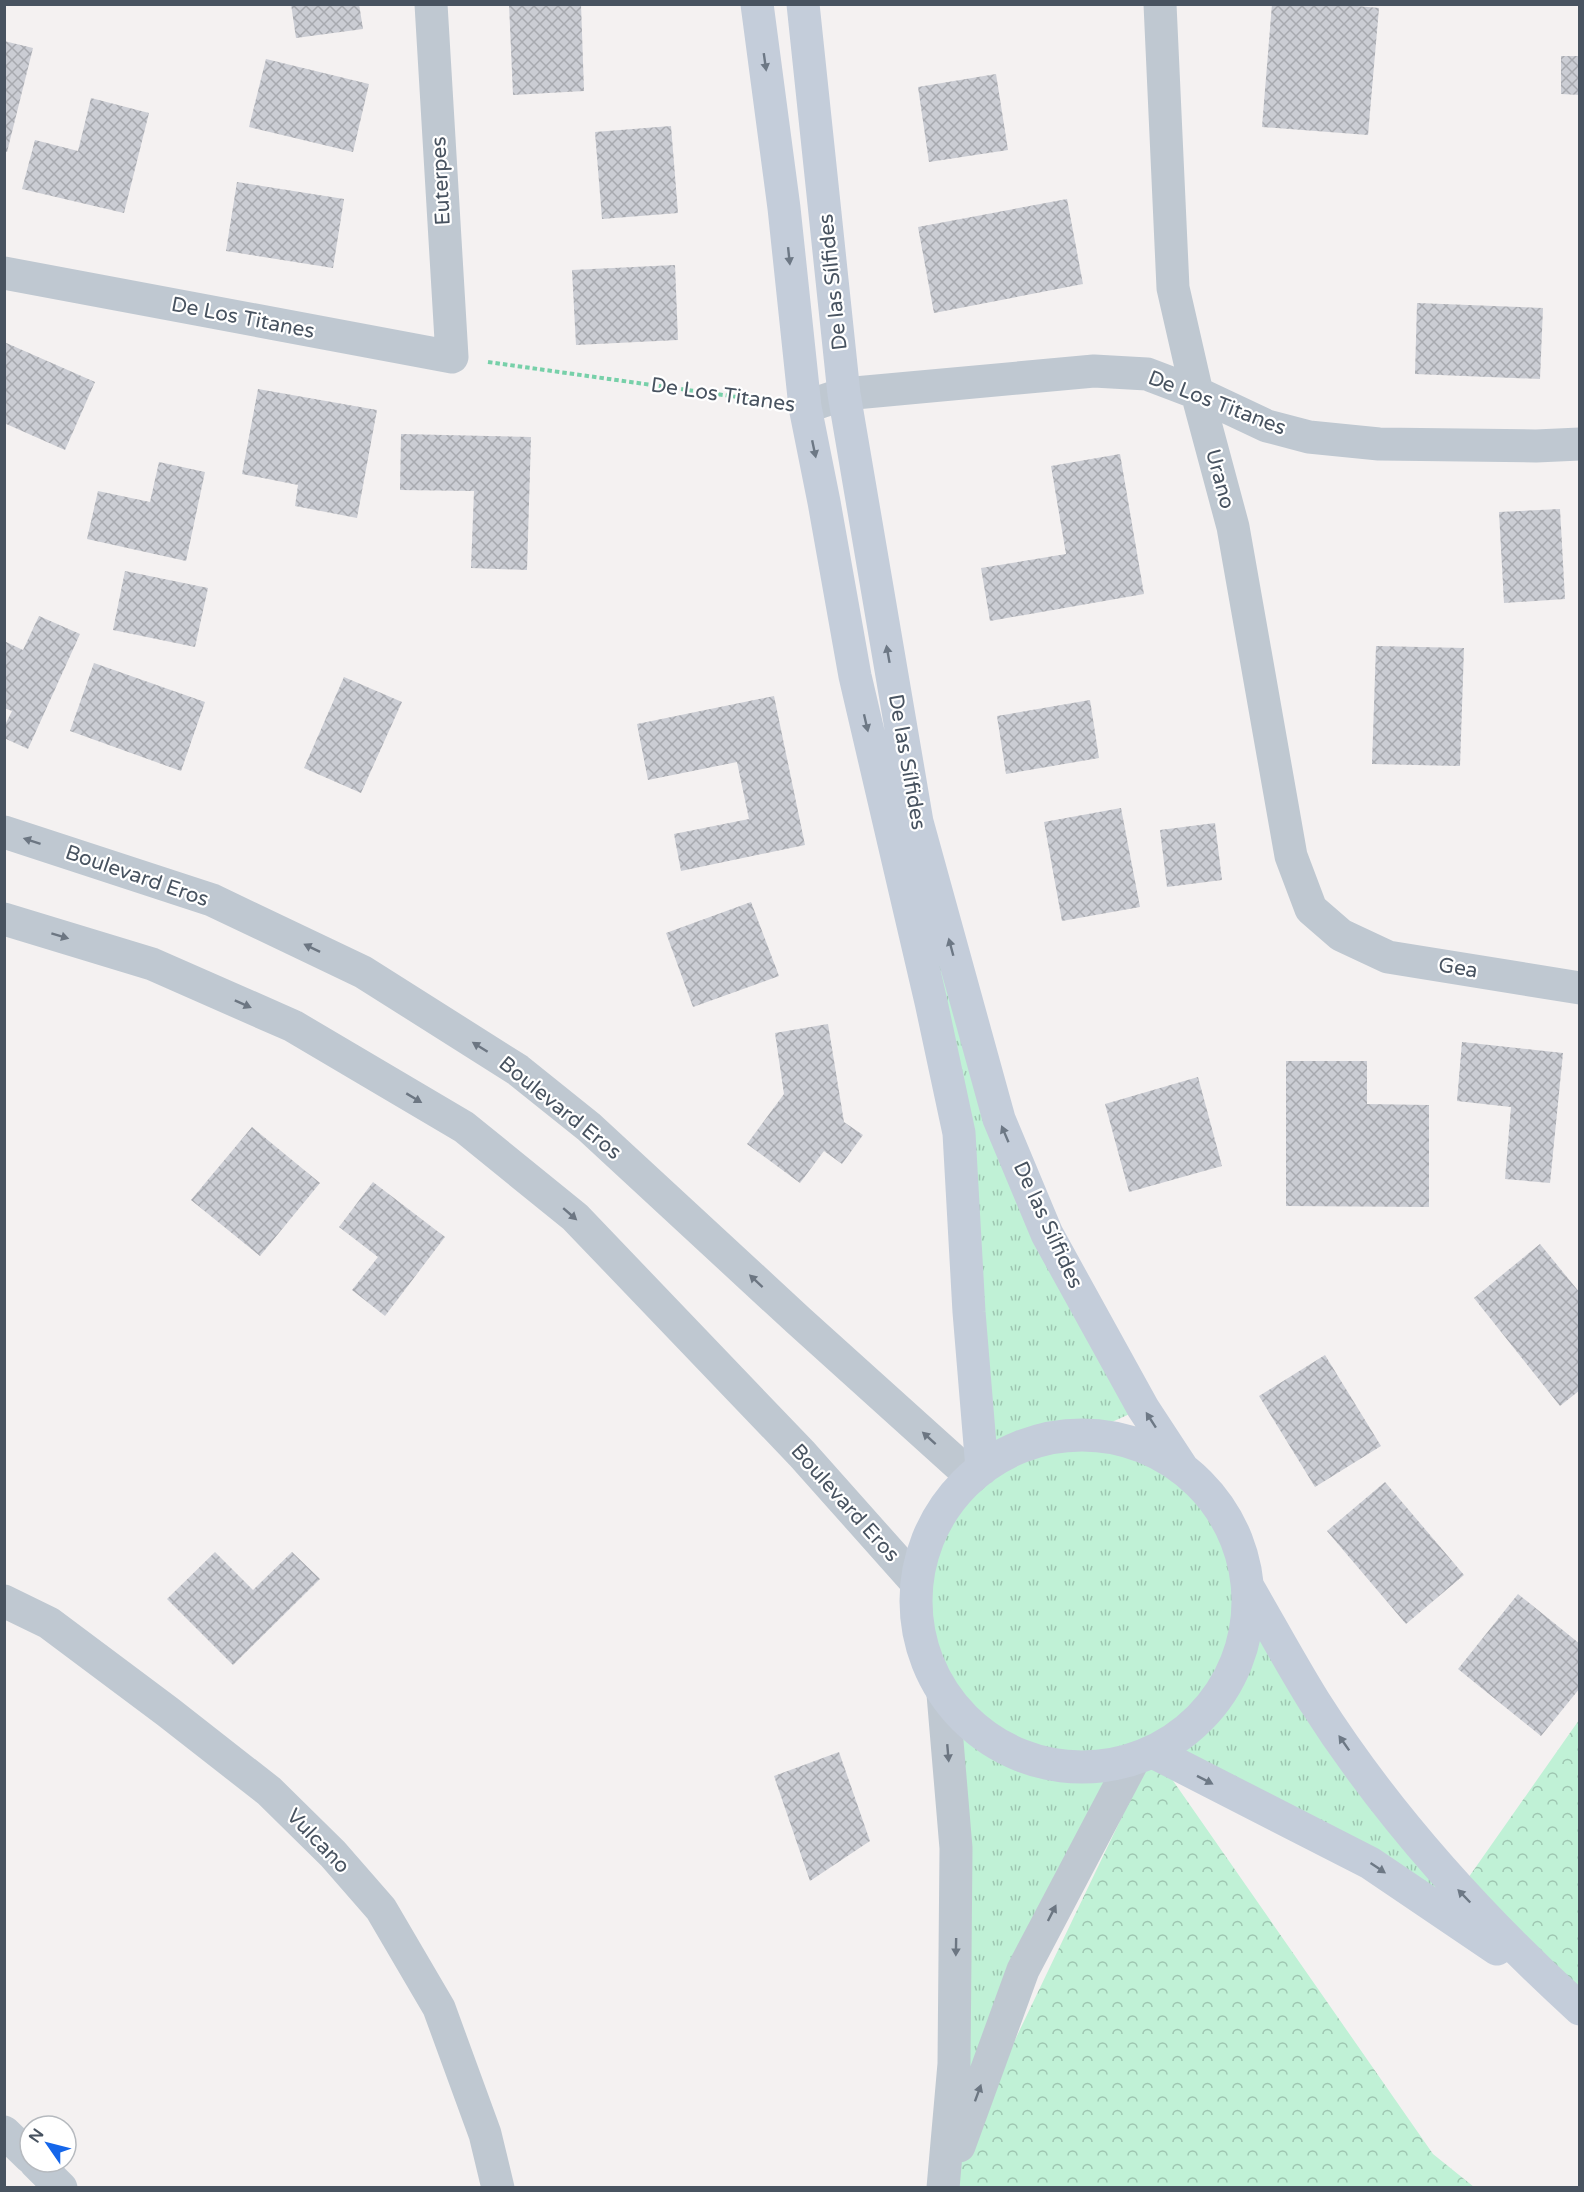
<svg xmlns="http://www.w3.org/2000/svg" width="1584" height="2192" font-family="'Varela Round',sans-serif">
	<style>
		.grass { fill: url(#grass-tufts) }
		.forest { fill: url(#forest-crowns) }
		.building { fill: url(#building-cross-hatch) }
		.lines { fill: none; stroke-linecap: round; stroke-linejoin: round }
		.path { stroke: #77d0a9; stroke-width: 4; stroke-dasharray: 4.5 3; stroke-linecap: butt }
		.minor { stroke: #bfc8d1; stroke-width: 33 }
		.secondary { stroke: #c4cdda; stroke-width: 33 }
		.oneway { fill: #6d7885 }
		.oneway2 { fill: #6c7682 }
		.labels { text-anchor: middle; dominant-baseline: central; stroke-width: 4.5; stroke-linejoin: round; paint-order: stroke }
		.street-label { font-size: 21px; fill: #485360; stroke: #fff }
	</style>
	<defs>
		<pattern id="grass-tufts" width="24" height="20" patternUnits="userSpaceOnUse" patternTransform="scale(1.5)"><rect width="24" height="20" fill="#c0f1d6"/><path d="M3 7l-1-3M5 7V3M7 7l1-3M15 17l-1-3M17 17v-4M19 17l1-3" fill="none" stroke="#9ec6b1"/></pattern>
		<pattern id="forest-crowns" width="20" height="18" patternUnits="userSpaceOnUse" patternTransform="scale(1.5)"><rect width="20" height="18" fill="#c0f1d6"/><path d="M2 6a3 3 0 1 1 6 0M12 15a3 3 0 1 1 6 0" fill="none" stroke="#9ec6b1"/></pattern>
		<pattern id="building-cross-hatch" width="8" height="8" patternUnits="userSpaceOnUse" patternTransform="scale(1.5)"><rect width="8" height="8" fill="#cbcdd4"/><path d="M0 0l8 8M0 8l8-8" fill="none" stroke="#a7a9af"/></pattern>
	</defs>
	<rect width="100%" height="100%" fill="#f4f1f1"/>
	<!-- grass -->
	<path class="grass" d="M917,822L999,1119L1143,1408L1083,1435L1128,1452L1170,1472L1204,1503L1229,1543L1248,1587L1504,1954L1153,1752L1133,1761L944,2187L943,1694L926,1668L916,1625V1582L932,1537L958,1499L994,1469L1029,1453L982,1469Z"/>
	<!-- forest -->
	<path class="forest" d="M1579,1720V2009L1459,1891Z
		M1153,1752L1433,2154L1474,2187L944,2188Z"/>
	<!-- building -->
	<path class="building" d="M291,4H359L363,29L296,38Z
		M509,4H581L584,91L513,95Z
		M1272,4H1336L1379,8L1368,135L1262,127Z
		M4,41L33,48L7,152L4,151Z
		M1561,56H1580V95L1561,94Z
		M266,59L369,84L353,152L249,127Z
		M996,74L1008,150L929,162L918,87Z
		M91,98L149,113L124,213L22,189L35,140L78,151Z
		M671,126L678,213L602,219L595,132Z
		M237,182L344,199L333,268L226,251Z
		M1067,199L1083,284L934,313L918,227Z
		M675,265L678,340L576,345L572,270Z
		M1417,303L1543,308L1540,379L1415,374Z
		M4,342L95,382L65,450L4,423Z
		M258,389L377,410L357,518L295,506L298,485L242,474Z
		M401,434L531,437L527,570L471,568L474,491L400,490Z
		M1120,454L1144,594L990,621L981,568L1066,554L1051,466Z
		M159,462L205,472L186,561L87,539L98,491L150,502Z
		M1560,509L1565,599L1504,603L1499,512Z
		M125,571L208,588L195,647L113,630Z
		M39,616L80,634L28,749L4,738V727L12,711L4,708V641L23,650Z
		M1376,646L1464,648L1460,766L1372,764Z
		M94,663L205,702L181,771L70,731Z
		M344,677L402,702L361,793L304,768Z
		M774,696L805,845L681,871L674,834L749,819L737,762L648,780L637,724Z
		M1090,700L1099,758L1006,774L997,716Z
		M1121,808L1140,907L1062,921L1044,822Z
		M1215,823L1222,880L1167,887L1160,830Z
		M751,902L779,976L693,1007L666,933Z
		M828,1024L844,1122L863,1135L842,1164L824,1151L800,1183L747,1144L784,1094L775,1033Z
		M1462,1042L1563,1053L1550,1183L1505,1179L1511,1107L1457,1101Z
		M1286,1061H1367V1104L1429,1105V1207L1286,1206Z
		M1198,1077L1222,1166L1129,1192L1105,1104Z
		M252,1127L320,1183L260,1256L191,1200Z
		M373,1182L445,1237L385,1316L352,1290L378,1257L339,1227Z
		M1540,1244L1580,1293V1390L1560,1406L1474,1298Z
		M1325,1355L1381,1446L1315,1487L1259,1396Z
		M1385,1482L1464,1575L1406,1624L1327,1531Z
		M215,1552L253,1590L292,1552L320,1579L233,1665L167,1599Z
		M1518,1594L1580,1644V1688L1541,1736L1458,1669Z
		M839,1752L870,1841L810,1881L774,1776Z"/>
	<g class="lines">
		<!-- path -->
		<path class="path" d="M488,362L766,401"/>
		<!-- minor -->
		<path class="minor" d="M1160,4L1173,288L1197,393L1233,527L1291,856L1311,909L1341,935L1388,957L1580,988
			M4,273L452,357L431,4
			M805,407L844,394L1094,371L1147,374L1197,393L1267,426L1309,437L1379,444L1536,446L1580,444
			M4,832L212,900L363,972L518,1070L589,1127L799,1321L972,1477
			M4,919L152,964L293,1026L464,1127L575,1217L802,1454L916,1582
			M4,1601L49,1623L168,1712L269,1791L333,1854L381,1909L439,2008L485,2134L498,2188
			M943,1694L956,1848L954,2064L943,2188
			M4,2132L30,2157
			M959,2146L1023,1970L1133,1761
			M35,2162L61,2188"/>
		<!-- secondary -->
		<path class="secondary" d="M757,4L784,208L805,407L824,502L855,676L931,1002L959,1133L969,1312L982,1469
			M803,4L844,394L917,822L999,1119L1047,1234L1143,1408L1183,1469
			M916 1601a166 166 0 1 1 332 0a166 166 0 1 1-332 0Z
			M1248,1587C1270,1625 1291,1664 1314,1701C1387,1816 1480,1918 1580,2009
			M1153,1752L1370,1863L1497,1949"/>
	</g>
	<!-- one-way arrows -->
	<defs><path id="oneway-solid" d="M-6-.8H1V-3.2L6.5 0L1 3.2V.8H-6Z" transform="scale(1.5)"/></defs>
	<g class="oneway">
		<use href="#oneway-solid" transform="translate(765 62) rotate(82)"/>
		<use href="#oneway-solid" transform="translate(789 256) rotate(84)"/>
		<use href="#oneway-solid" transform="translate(814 449) rotate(78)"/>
		<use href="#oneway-solid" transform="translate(888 654) rotate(-100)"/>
		<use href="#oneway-solid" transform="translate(866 723) rotate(77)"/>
		<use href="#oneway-solid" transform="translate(951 947) rotate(-105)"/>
		<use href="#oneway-solid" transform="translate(1005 1134) rotate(-113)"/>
		<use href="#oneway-solid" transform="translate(1151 1420) rotate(-123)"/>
		<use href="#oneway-solid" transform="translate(1344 1743) rotate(-125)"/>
		<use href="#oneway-solid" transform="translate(1205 1780) rotate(27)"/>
		<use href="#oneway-solid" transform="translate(1378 1868) rotate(34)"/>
		<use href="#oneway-solid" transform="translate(1464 1896) rotate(-134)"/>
	</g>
	<g class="oneway2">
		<use href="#oneway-solid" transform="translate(32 841) rotate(-162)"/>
		<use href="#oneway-solid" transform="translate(60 936) rotate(17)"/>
		<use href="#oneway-solid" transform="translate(312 948) rotate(-154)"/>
		<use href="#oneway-solid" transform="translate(243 1004) rotate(24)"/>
		<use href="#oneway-solid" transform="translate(480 1047) rotate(-148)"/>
		<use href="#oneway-solid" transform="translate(414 1098) rotate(31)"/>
		<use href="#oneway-solid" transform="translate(570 1214) rotate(41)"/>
		<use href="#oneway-solid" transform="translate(756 1281) rotate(-137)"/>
		<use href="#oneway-solid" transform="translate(929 1438) rotate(-138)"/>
		<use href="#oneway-solid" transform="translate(948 1753) rotate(85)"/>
		<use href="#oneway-solid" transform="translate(1052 1913) rotate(-63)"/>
		<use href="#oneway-solid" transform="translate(956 1947) rotate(91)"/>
		<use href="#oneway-solid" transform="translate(978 2093) rotate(-70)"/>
	</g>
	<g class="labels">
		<!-- street labels -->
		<g class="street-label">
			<text transform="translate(441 181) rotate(-93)">Euterpes</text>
			<text transform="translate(833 282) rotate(-96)">De las Sílfides</text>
			<text transform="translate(243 318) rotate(11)">De Los Titanes</text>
			<text transform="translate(723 395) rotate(8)">De Los Titanes</text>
			<text transform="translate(1217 403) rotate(21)">De Los Titanes</text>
			<text transform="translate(1220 479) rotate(75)">Urano</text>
			<text transform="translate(907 762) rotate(80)">De las Sílfides</text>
			<text transform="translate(137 876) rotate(19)">Boulevard Eros</text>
			<text transform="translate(1458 968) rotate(9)">Gea</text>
			<text transform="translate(560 1108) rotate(39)">Boulevard Eros</text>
			<text transform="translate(1048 1225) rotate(65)">De las Sílfides</text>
			<text transform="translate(845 1503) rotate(48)">Boulevard Eros</text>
			<text transform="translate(318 1841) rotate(46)">Vulcano</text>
		</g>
	</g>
	<!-- border -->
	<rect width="1584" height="2192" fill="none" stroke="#485360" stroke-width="12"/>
	<!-- north arrow -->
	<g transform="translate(48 2144) rotate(305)"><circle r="28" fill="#ffffff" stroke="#b6babf" stroke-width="1.5"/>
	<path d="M0-4.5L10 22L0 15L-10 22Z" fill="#1566ea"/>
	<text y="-9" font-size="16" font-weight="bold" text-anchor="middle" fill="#485360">N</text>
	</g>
</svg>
